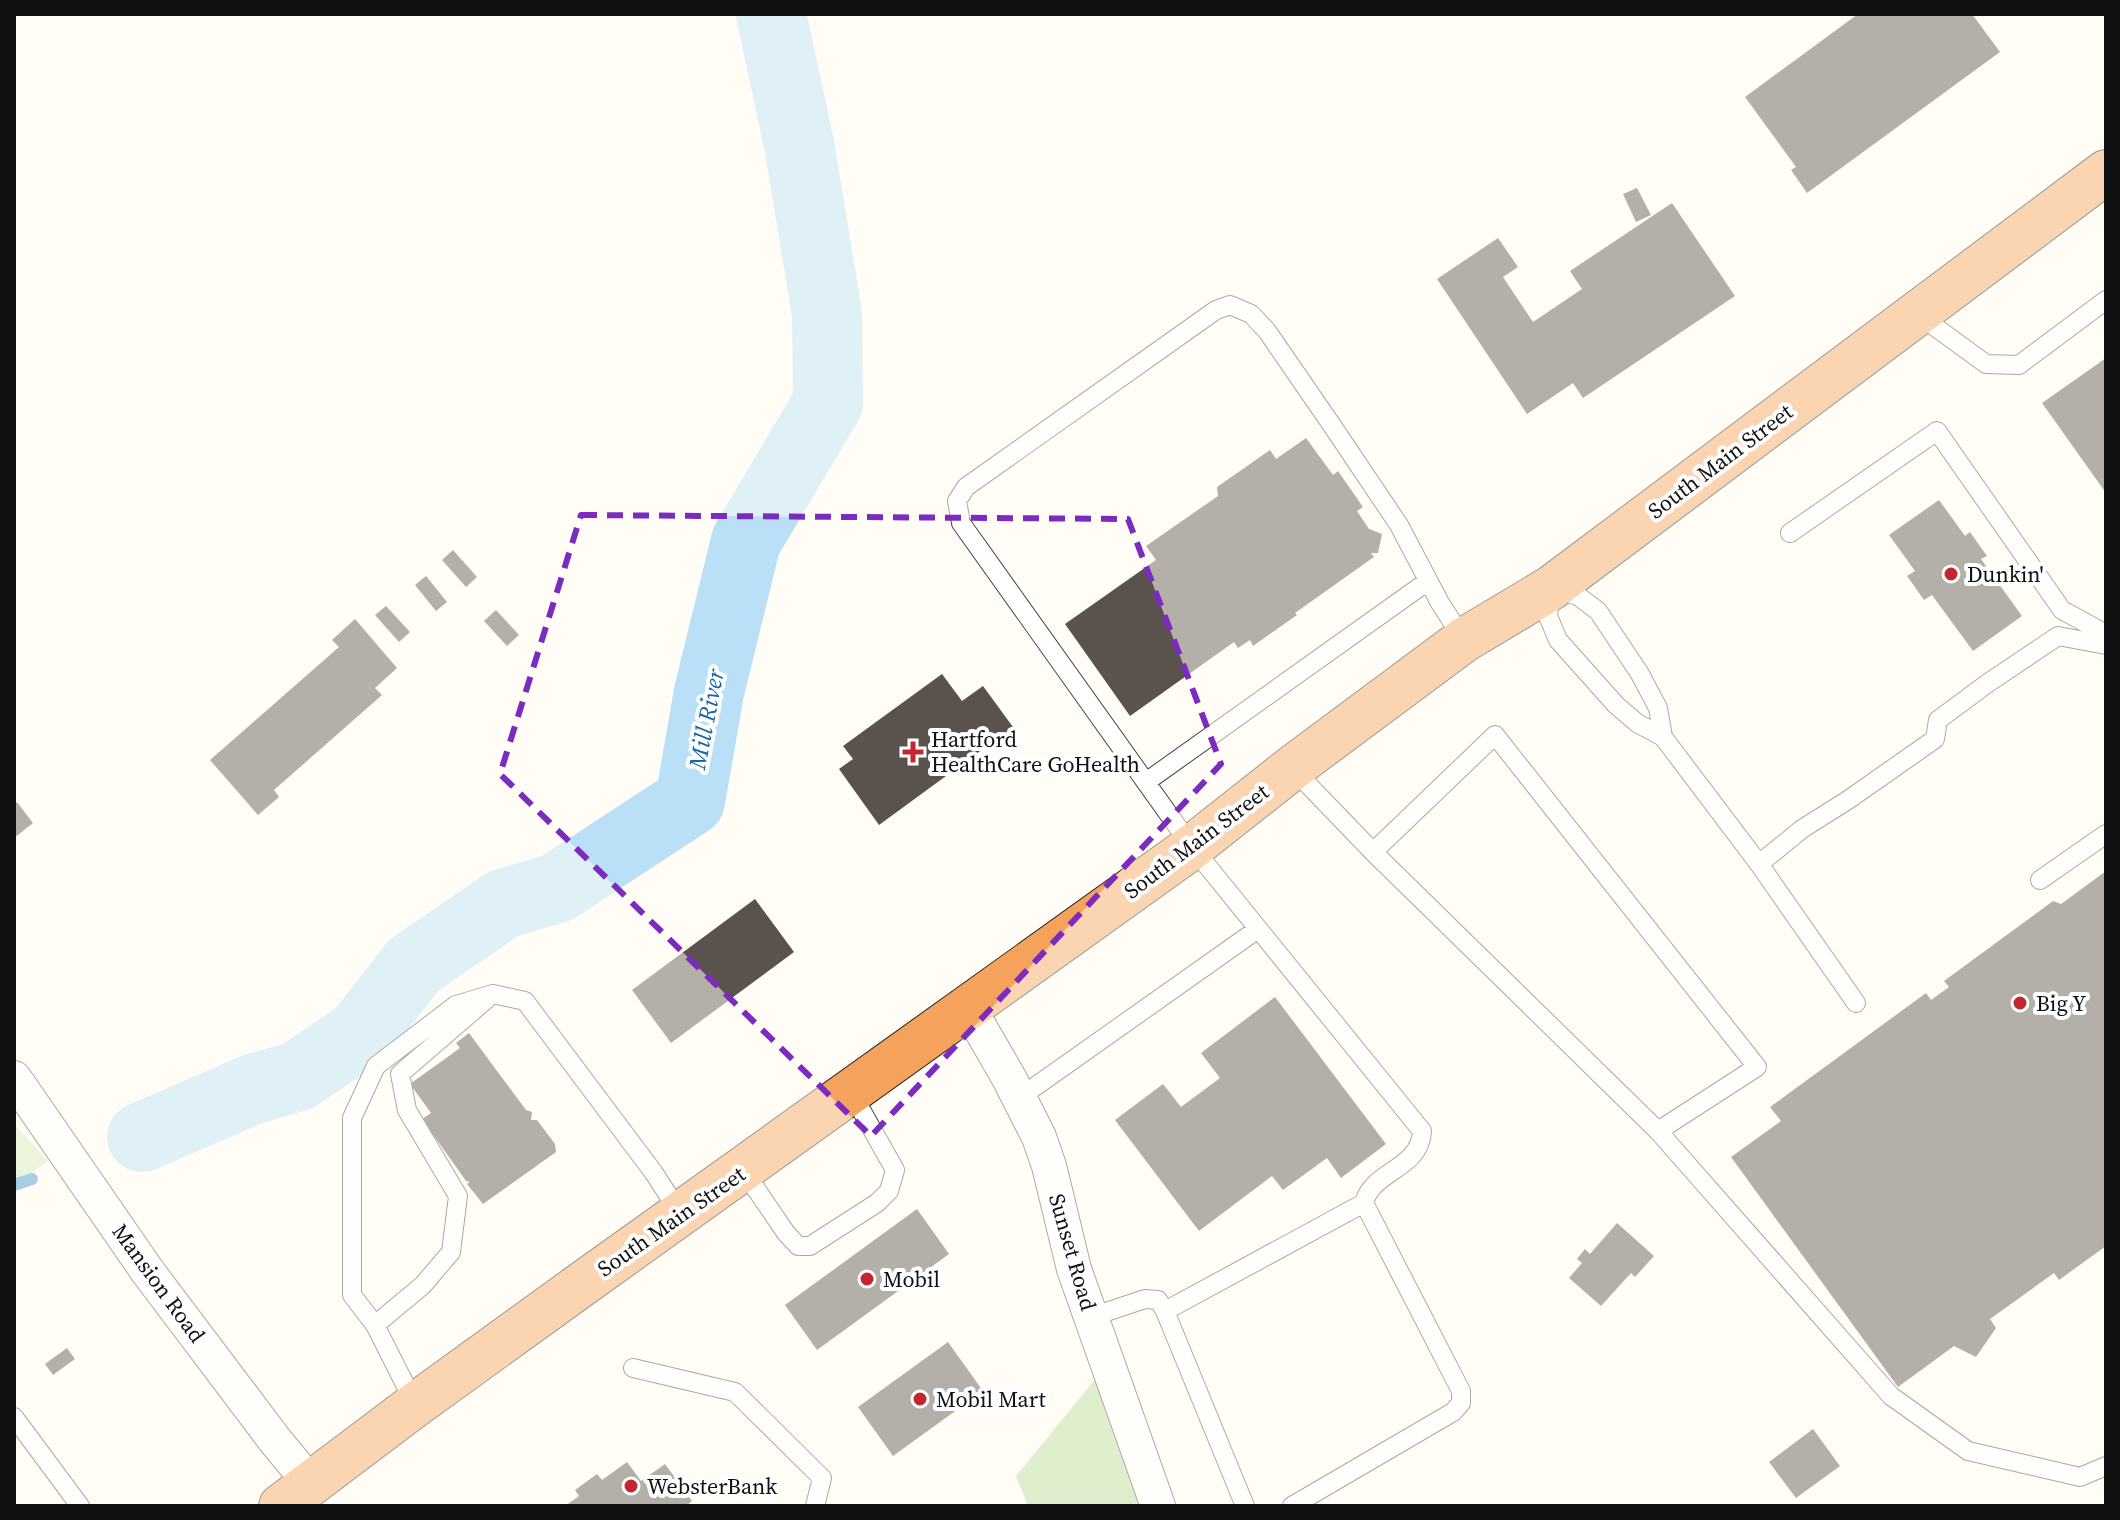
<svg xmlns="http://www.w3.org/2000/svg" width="2120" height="1520" font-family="'Source Serif 4',serif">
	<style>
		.green { fill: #d5ebbd }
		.forest { fill: #b9dc9c }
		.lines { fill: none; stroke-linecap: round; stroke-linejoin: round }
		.stream { stroke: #3f96cf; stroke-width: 12 }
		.river { stroke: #b9e0f7; stroke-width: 70 }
		.building { fill: #5a524d }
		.lane-casing { stroke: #444; stroke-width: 20 }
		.street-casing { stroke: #444; stroke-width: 36 }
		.highway-casing { stroke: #222; stroke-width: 46 }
		.lane { stroke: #fff; stroke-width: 18 }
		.street { stroke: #fff; stroke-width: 34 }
		.highway { stroke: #f5a25d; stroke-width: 44 }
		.marked { fill: none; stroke: #7b2cbf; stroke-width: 6; stroke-dasharray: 16 10; stroke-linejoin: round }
		.poi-dot { fill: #c4262e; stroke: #fff; stroke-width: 3 }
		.labels { text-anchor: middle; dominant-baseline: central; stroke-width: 8; stroke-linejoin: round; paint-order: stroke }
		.street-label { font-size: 22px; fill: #111; stroke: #fff }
		.poi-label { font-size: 22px; fill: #111; stroke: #fff; text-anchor: start }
		.water-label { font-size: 24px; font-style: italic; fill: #1768a6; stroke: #fff }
	</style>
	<rect width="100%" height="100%" fill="#fffdf5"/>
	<!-- green -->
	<path class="green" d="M14,1124L48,1161L14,1185Z"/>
	<!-- forest -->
	<path class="forest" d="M1097,1377L1143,1506H1028L1016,1476Z"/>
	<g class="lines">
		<!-- stream -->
		<path class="stream" d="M14,1185L32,1179"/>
		<!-- river -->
		<path class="river" d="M142,1137L253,1089L298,1076L360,1034L414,965L503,904L557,888L690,801L709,692L746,541L828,403L827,314L799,144L771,14"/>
	</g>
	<!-- building -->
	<path class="building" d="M1858,14H1972L2000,52L1807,193L1791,170L1796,167L1745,97Z
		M1637,188L1651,215L1636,222L1623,194Z
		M1672,203L1735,296L1583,398L1573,383L1527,414L1437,279L1498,238L1518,267L1503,277L1533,322L1582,289L1570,271Z
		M2106,358V493L2042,403Z
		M1306,438L1333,475L1338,471L1363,507L1357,511L1369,529L1382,534L1378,553H1371L1374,557L1295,613L1297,615L1253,646L1250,640L1238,648L1234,642L1130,716L1065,624L1156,560L1146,546L1218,496L1217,487L1270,450L1276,459Z
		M1939,500L1965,536L1970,532L1987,556L1981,559L2022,616L1973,651L1932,595L1924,600L1907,576L1915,571L1889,535Z
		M453,550L477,577L466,587L442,560Z
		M426,576L447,602L436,611L415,585Z
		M386,606L410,632L399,642L375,615Z
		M496,610L519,635L507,646L484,621Z
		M355,619L397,668L375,688L382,695L274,790L279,797L258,815L210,760L339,647L332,640Z
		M942,674L962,701L983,686L1013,727L879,825L839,769L853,759L843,746Z
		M17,802L33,823L14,838V805Z
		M2106,871V1246L2059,1280L2054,1273L1990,1319L1996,1328L1976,1357L1954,1346L1898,1387L1731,1157L1781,1121L1770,1107L1926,993L1931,1000L1949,987L1944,981L2053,901L2061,904Z
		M755,899L794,952L671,1043L632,990Z
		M1275,997L1386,1144L1341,1178L1327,1158L1283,1190L1272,1176L1199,1231L1115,1120L1163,1084L1181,1107L1220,1078L1201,1053Z
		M469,1033L526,1110L532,1112L531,1120H537L555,1144L556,1152L483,1204L467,1184L470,1182L466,1181L422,1119L431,1113L410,1084L460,1048L456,1043Z
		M917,1209L949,1254L817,1350L785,1305Z
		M1617,1223L1654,1256L1635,1277L1631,1273L1601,1306L1569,1278L1582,1263L1577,1259L1585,1249L1590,1254Z
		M948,1342L983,1391L893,1456L858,1407Z
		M67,1348L75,1359L53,1375L45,1364Z
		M1813,1429L1840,1466L1796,1498L1769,1462Z
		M627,1462L641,1481L665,1464L692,1501L686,1506H565L579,1496L575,1490L597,1474L602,1480Z"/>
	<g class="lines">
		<!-- lane casing -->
		<g class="lane-casing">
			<path id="lane" d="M1916,313L1986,364L2019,365L2106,300
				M1790,533L1937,431L2062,610L2106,634
				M1663,737L1658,708L1640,674L1598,611L1578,596L1551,588L1548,616L1558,640L1616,705L1637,723L1663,737L1759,864L1802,829L1848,800L1935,739L1938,720L1988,683L2058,636L2106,645
				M1292,768L1373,852
				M1146,782L1428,581
				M1759,864L1856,1003
				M2040,880L2106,834
				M1019,1098L1258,929
				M1658,1131L1373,852L1495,735L1757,1067L1658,1131L1891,1396L1968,1451L2080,1477L2106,1466
				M743,1170L786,1233L798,1246H810L877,1203L889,1191L895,1170L851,1092
				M1165,1311L1364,1203
				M1091,1317L1145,1299L1158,1300L1165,1311L1245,1506
				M375,1325L423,1285L451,1252L458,1196L407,1110L400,1074L488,998
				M633,1368L735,1392L822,1478L815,1506
				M415,1404L375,1325L352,1295V1118L376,1066L456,1005L493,994L525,1001L654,1173L681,1215
				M14,1417L80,1506
				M1292,1506L1453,1412L1461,1403V1391L1364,1203C1372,1170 1420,1170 1422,1131L1192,847L961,523L957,501L966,487L1216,310L1230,305L1251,314L1267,331L1331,424L1399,525L1440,603L1464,640"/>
		</g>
		<!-- street casing -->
		<g class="street-casing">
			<path id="street" d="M968,1007L1009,1078L1039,1137L1049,1166L1074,1269L1158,1506
				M14,1078L148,1272L274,1439L311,1484"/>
		</g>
		<!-- highway casing -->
		<g class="highway-casing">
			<path id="highway" d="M281,1506L415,1405L578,1287L1192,847L1292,768L1464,640L1551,588L2106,172"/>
		</g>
		<!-- lane -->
		<use href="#lane" class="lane"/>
		<!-- street -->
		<use href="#street" class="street"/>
		<!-- highway -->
		<use href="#highway" class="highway"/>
	</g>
	<!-- marked area -->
	<path d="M0 0H2120V1520H0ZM581,515L1128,519L1221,764L871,1136L500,774Z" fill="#fffdf5" fill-opacity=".55" fill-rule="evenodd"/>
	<path class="marked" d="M581,515L1128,519L1221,764L871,1136L500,774Z"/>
	<!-- markers -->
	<g class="poi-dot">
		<circle cx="1951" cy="574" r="8"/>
		<path d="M909 740h8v8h8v8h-8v8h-8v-8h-8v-8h8z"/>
		<circle cx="2020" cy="1003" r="8"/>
		<circle cx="867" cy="1279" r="8"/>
		<circle cx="920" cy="1399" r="8"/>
		<circle cx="631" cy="1486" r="8"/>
	</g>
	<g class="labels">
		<!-- street labels -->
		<g class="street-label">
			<text transform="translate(1720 461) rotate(-37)">South Main Street</text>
			<text transform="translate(1196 841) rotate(-37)">South Main Street</text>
			<text transform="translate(671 1221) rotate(-35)">South Main Street</text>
			<text transform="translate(1073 1252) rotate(74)">Sunset Road</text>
			<text transform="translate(159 1283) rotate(54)">Mansion Road</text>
		</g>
		<!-- poi labels -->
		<g class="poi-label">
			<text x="1967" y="574">Dunkin'</text>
			<text x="931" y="739">Hartford<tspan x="931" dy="25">HealthCare GoHealth</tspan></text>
			<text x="2036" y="1003">Big Y</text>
			<text x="883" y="1279">Mobil</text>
			<text x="936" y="1399">Mobil Mart</text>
			<text x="647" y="1486">WebsterBank</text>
		</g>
		<!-- water labels -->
		<g class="water-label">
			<text transform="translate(706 719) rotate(-79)">Mill River</text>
		</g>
	</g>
	<!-- border -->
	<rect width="2120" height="1520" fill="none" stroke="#111111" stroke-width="32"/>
</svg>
